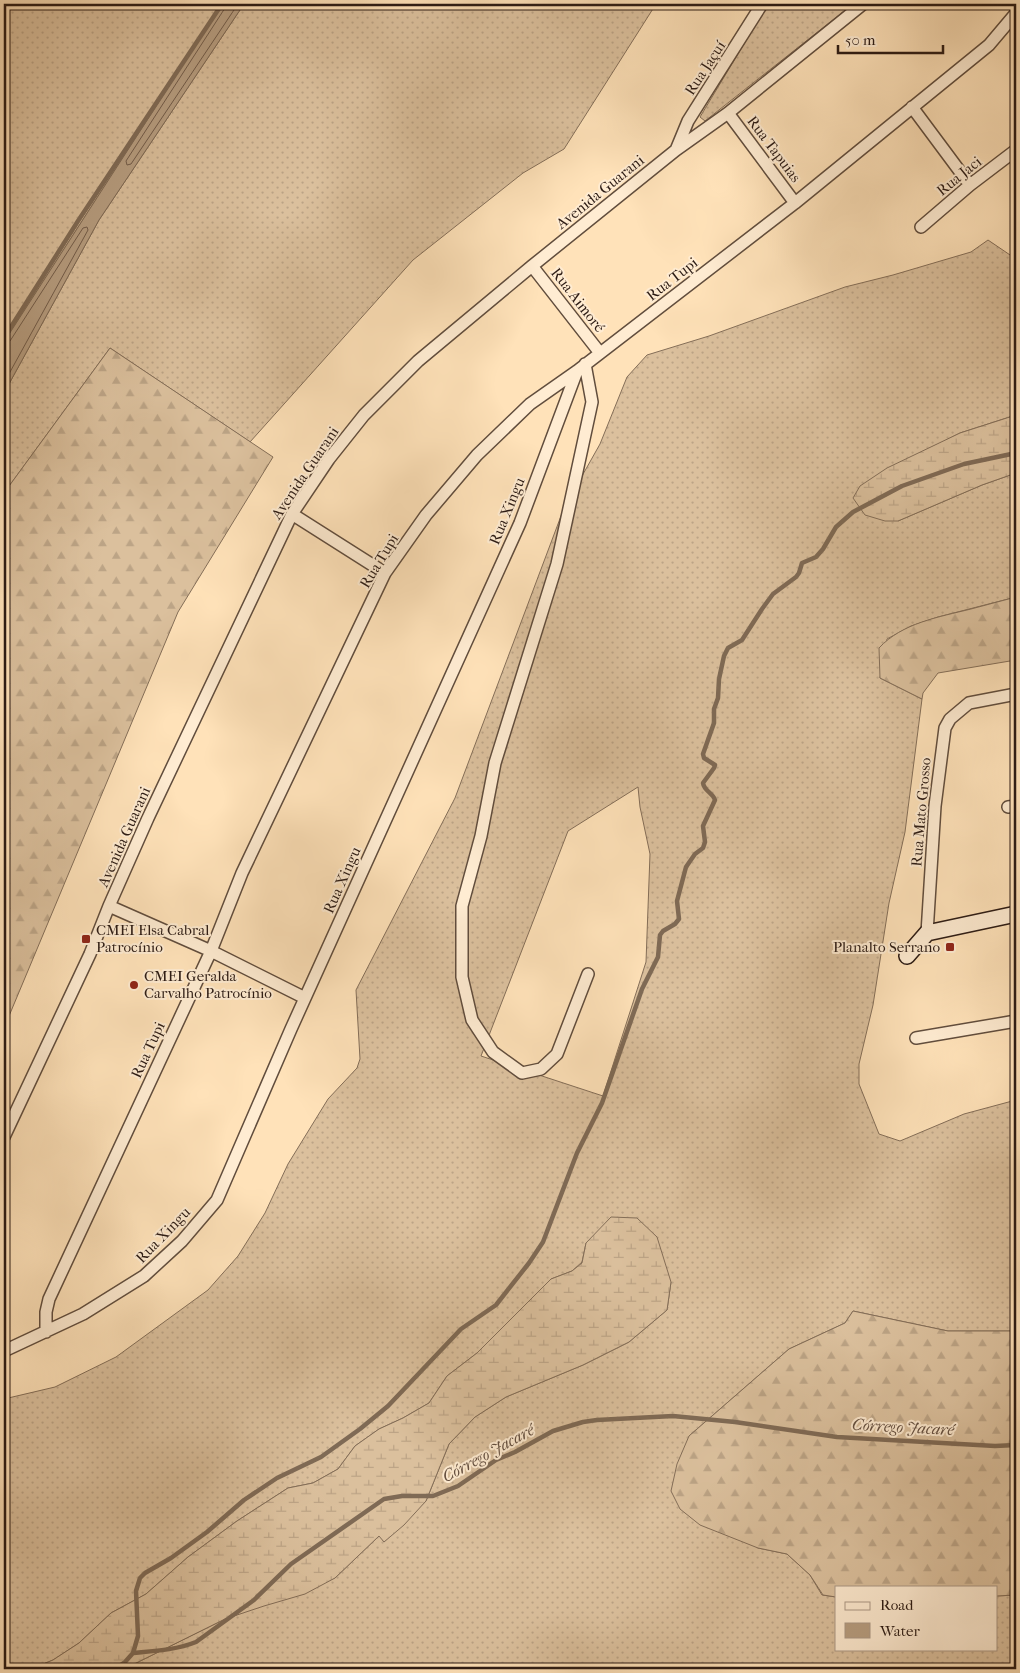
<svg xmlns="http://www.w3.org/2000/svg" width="1020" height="1673" font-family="'IM FELL French Canon',serif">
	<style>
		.grass { fill: url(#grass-dots); stroke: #846e58; fill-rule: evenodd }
		.forest { fill: url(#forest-firs); stroke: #846e58 }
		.wetland { fill: url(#wetland-marsh); stroke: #846e58 }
		.water { fill: #b79e81; stroke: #7f6a55 }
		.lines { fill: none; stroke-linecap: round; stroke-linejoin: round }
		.shore { stroke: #725c4a; stroke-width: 1 }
		.stream { stroke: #7f6a55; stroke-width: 4.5 }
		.street-casing { stroke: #614d3d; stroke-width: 14 }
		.secondary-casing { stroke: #2c1b14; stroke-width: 18 }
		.street { stroke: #ffecd2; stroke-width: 11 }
		.secondary { stroke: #ffecd2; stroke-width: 15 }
		.poi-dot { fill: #8f2418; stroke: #ffecd2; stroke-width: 2 }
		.labels { text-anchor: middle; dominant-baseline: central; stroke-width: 4; stroke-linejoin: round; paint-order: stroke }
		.street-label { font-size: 15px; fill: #2c1b14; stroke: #ffecd2 }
		.poi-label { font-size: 15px; fill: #2c1b14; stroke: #ffecd2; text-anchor: start }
		.water-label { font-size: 16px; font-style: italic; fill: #644f40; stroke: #ffecd2 }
	</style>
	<defs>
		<pattern id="grass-dots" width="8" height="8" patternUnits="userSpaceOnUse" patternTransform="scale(1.25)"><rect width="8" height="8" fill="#dbc09d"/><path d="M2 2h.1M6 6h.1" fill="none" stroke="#bca486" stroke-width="1.8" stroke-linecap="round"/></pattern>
		<pattern id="forest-firs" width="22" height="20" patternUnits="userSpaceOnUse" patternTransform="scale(1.25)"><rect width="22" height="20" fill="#dbc09d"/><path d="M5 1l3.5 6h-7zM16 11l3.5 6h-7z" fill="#bca486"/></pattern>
		<pattern id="wetland-marsh" width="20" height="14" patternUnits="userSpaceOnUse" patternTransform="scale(1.25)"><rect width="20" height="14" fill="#dbc09d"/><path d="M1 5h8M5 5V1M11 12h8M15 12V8" fill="none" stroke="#bca486"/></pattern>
	</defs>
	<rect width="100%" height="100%" fill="#ffe2b9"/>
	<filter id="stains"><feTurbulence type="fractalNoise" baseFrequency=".004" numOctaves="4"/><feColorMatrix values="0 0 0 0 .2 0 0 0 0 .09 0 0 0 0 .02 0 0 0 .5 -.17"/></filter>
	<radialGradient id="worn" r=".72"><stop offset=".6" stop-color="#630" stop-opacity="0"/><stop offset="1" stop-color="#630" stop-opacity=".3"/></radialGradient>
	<!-- grass -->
	<path class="grass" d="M4,4H222L4,342Z
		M244,4H656L564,149L523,173L413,260L250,442L110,348L4,493V393L99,220Z
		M768,4H853L705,121L700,117Z
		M988,240L1016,259V415L960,433L929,449L898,521L982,485L1016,473V597L938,617L911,626L887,639L880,678L922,699L905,832L889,903L873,1005L859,1064V1084L879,1134L900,1141L964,1114L1016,1100V1331H948L853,1311L845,1323L789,1349L689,1436L758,1548L787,1554L810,1575L822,1595L836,1597V1649H996V1596L1016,1595V1669H124L225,1619L335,1578L380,1535L384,1542L426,1501L449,1444L475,1417L506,1397L583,1365L629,1342L667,1310L671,1282L586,1243L582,1262L572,1271L551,1279L477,1353L447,1376L429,1403L403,1418L379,1429L355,1446L338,1469L313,1483L288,1488L237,1521L188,1557L146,1594L111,1613L79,1643L53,1660L31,1669H4V1399L55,1387L116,1357L208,1290L238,1256L265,1213L288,1164L328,1099L357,1068L360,1059L356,990L455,798L564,508L600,444L627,377L647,355L709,336L845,287L893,275L971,252ZM638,787L640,807L650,854L646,962L603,1096L481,1056L568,831Z"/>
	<!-- forest -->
	<path class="forest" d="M110,348L273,457L178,612L4,1028V493Z
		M1016,597V660L938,673L923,693L922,699L880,678L879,648C902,623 939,617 971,609C986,605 1001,601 1016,597Z
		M853,1311L948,1331H1016V1595L996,1596V1587H836V1597L823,1595L810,1575L787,1554L758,1548L700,1525L680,1509L671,1491L677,1464L689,1436L789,1349L845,1323Z"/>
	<!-- wetland -->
	<path class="wetland" d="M1016,415V473L982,485L898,521H885L865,515L853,498L860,486L887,468L960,433Z
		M611,1217L637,1218L657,1237L671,1282L667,1310L629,1342L583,1365L506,1397L475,1417L449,1444L426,1501L404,1525L384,1542L379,1536L335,1578L305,1594L264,1606L225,1619L124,1669H31L53,1660L79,1643L111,1613L146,1594L188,1557L237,1521L288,1488L313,1483L338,1469L355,1446L379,1429L403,1418L429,1403L447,1376L477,1353L551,1279L572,1271L582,1263L586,1243Z"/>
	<!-- water -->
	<path class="water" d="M222,4H244L99,220L4,393V342Z"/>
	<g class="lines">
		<!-- shore -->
		<path class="shore" d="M226,4L225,8L126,161L127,165L131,164L238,4
			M4,344L10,341L83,228L87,227L88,230L4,383"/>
		<!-- stream -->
		<path class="stream" d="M4,338L78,221L222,4
			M133,1653C154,1651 176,1650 196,1642L254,1600L291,1564L384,1499L402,1496H433L458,1486L496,1460L515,1452L553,1431L583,1422L597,1420L673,1416L735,1422L837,1437L995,1446L1016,1445
			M115,1669L125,1662L133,1653L138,1636L136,1591L140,1578L145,1573L171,1558L207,1532L244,1500L277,1478L321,1457L360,1429L388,1406L461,1329L496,1305L529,1263L543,1242L577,1153L602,1103L642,989L658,957L660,935L663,931L675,924L679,919L677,901L686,867L695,854L703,848L705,842L703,826L715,800C713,793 704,791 703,783L714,768L715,765L704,758L703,754L714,723V709L718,698L719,679L724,656L728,648L742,640L762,609L773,594L796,577L799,573L802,563L816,557L823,549L836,527L853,512L902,486L964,464L1016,453"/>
		<!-- street casing -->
		<g class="street-casing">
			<path id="street" d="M912,107L970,185
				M728,113L795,203
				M676,150L688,121L762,4
				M921,227L970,185L1016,150
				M532,266L600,353
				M585,364L592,402L557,564L495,763L481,836L462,906V977L472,1020L493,1052L522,1073L541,1069L557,1054L588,974
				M292,514L385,573
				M1008,807L1016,806
				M109,906L211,951L305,998
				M927,933L935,806L945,728L950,719L969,703L1016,694
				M916,1038L1016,1021
				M4,1137L90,954L109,906L148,818L292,514L329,459L364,415L418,361L532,266L676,150L728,113L863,4
				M46,1332V1312L49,1299L211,951L242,873L385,573L426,515L477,455L530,404L577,371L795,203L989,45L1016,13
				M4,1351L83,1314L144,1276L182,1241L217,1200L291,1029L520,523L577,371"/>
		</g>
		<!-- secondary casing -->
		<g class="secondary-casing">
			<path id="secondary" d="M907,956L927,933L1016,914"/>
		</g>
		<!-- street -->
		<use href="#street" class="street"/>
		<!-- secondary -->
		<use href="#secondary" class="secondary"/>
	</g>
	<!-- markers -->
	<g class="poi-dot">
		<rect x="81" y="934" width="10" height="10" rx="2.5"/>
		<rect x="945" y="942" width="10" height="10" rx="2.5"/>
		<circle cx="134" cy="985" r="5"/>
	</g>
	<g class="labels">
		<!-- street labels -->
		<g class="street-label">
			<text transform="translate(705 68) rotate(-57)">Rua Jaçuí</text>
			<text transform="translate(774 149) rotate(53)">Rua Tapuias</text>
			<text transform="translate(959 176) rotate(-39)">Rua Jaci</text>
			<text transform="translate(600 192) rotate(-39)">Avenida Guarani</text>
			<text transform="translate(672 279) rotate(-38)">Rua Tupi</text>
			<text transform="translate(578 300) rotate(52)">Rua Aimoré</text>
			<text transform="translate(305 473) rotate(-56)">Avenida Guarani</text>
			<text transform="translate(507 511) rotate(-68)">Rua Xingu</text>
			<text transform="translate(379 561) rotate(-59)">Rua Tupi</text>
			<text transform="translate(921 812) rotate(-85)">Rua Mato Grosso</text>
			<text transform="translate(124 837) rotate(-66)">Avenida Guarani</text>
			<text transform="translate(342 880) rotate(-66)">Rua Xingu</text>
			<text transform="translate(148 1050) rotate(-65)">Rua Tupi</text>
			<text transform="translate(163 1235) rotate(-46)">Rua Xingu</text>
		</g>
		<!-- poi labels -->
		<g class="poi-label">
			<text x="96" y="930">CMEI Elsa Cabral<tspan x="96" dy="17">Patrocínio</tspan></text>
			<text x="940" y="947" text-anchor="end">Planalto Serrano</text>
			<text x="144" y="976">CMEI Geralda<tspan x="144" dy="17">Carvalho Patrocínio</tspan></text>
		</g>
		<!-- water labels -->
		<g class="water-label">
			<text transform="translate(903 1427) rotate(3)">Córrego Jacaré</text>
			<text transform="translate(488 1453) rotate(-29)">Córrego Jacaré</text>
		</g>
	</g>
	<!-- margin -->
	<rect width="1020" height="1673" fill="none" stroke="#ffe2b9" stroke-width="20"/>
	<rect x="5" y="5" width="1010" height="1663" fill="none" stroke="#2c1b14" stroke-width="2.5"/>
	<rect x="10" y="10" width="1000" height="1653" fill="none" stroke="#2c1b14"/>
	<!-- legend -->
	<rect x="835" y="1586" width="162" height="65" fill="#ffecd2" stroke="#ab9886"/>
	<rect x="845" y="1602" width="25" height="8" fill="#ffecd2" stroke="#ab9886"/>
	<text x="880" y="1610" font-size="15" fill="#2c1b14">Road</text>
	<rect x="845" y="1623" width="25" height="15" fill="#b79e81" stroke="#ab9886"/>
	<text x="880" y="1636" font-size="15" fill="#2c1b14">Water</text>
	<!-- scale -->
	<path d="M838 45v8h105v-8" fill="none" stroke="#2c1b14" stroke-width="2.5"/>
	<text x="845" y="45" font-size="15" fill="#2c1b14" stroke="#ffecd2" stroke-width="4" paint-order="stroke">50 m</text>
	<rect width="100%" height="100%" filter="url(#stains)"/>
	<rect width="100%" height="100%" fill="url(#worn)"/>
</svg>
